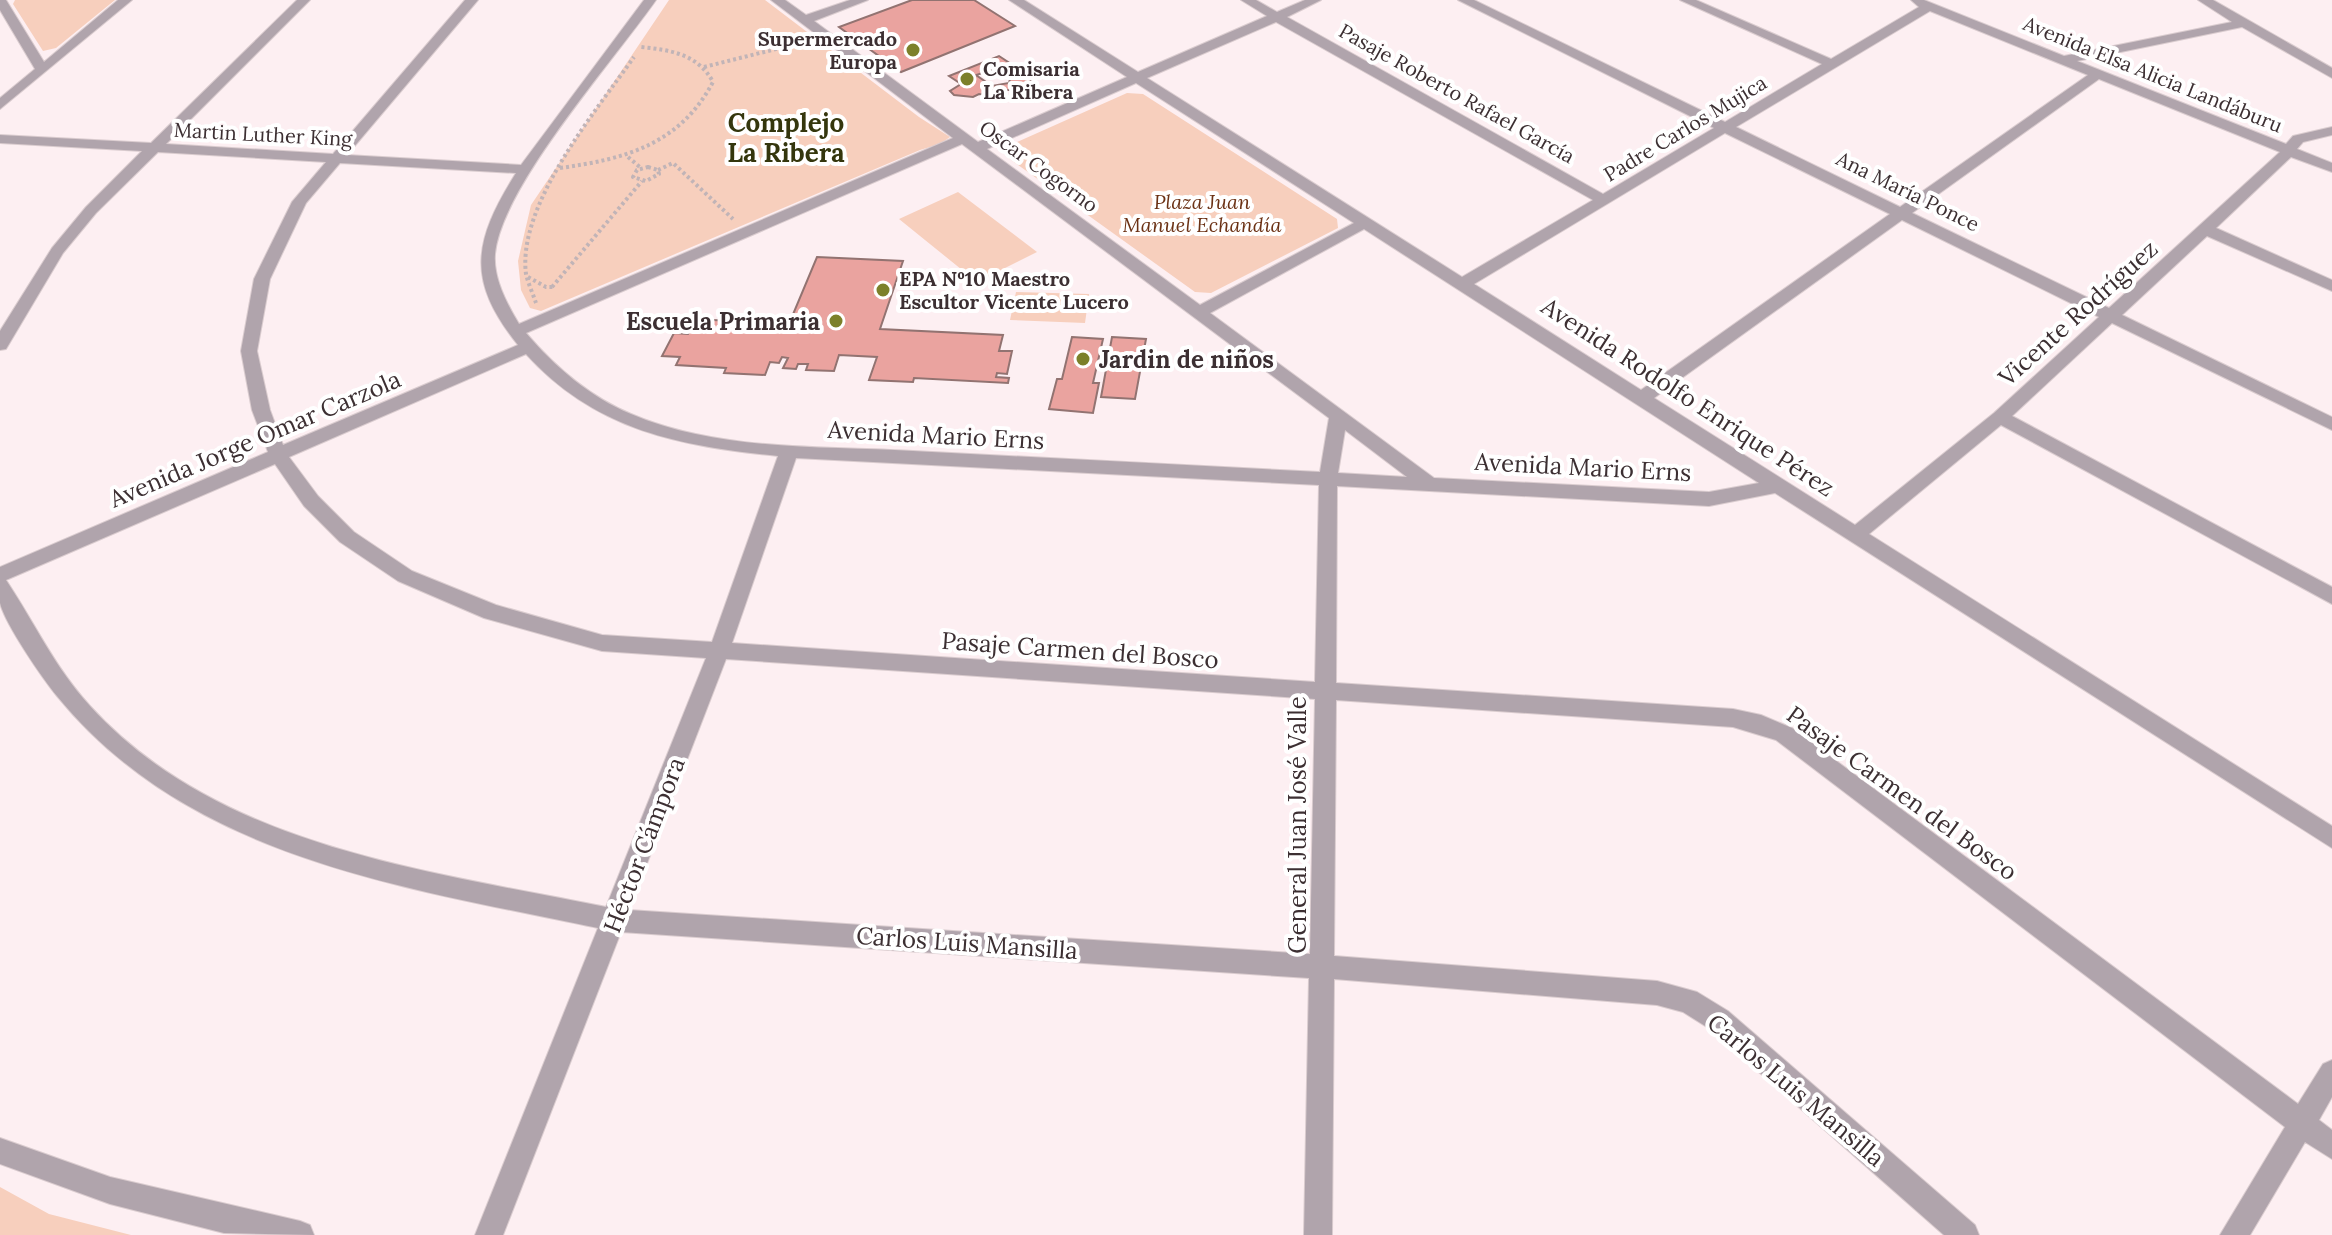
<svg xmlns="http://www.w3.org/2000/svg" width="2332" height="1235" font-family="Lora,serif">
	<style>
		.green { fill: #f7cfbd }
		.building { fill: #eaa39f; stroke: #927371; stroke-width: 2 }
		.lines { fill: none; stroke-linecap: round; stroke-linejoin: round }
		.minor-casing { stroke: #dacccf; stroke-width: 2 }
		.path { stroke: #c1b4b7; stroke-width: 4; stroke-dasharray: 3 3; stroke-linecap: butt }
		.minor { fill: #b0a4ac; fill-rule: evenodd }
		.poi-dot { fill: #7c802a; stroke: #fff; stroke-width: 3 }
		.labels { text-anchor: middle; dominant-baseline: central; stroke-width: 8; stroke-linejoin: round; paint-order: stroke }
		.far-poi-label { font-size: 20px; font-weight: bold; fill: #3c2f32; stroke: #fff; text-anchor: start }
		.far-street-label { font-size: 20px; fill: #3c2f32; stroke: #fff }
		.far-park-label { font-size: 20px; font-style: italic; fill: #6b3114; stroke: #fff }
		.street-label { font-size: 24px; fill: #3c2f32; stroke: #fff }
		.poi-label { font-size: 24px; font-weight: bold; fill: #3c2f32; stroke: #fff; text-anchor: end }
		.far-district-label { font-size: 26px; font-weight: bold; fill: #34360d; stroke: #fff }
	</style>
	<rect width="100%" height="100%" fill="#fdeff2"/>
	<!-- green -->
	<path class="green" d="M15,0H115L56,48L43,51L13,4Z
		M669,0H765L919,117L950,137L940,144L920,150L541,311L530,308L521,290L518,261L531,205Z
		M1127,93L1143,94L1337,219L1338,228L1211,293L1195,292L1007,157L1008,146Z
		M958,192L1037,252L977,282L899,219Z
		M1016,292L1089,294L1085,323L1010,320Z
		M0,1187L49,1214L131,1235H0Z"/>
	<!-- building -->
	<path class="building" d="M912,0H974L1015,26L901,72L839,27Z
		M999,56L1011,64L976,75L992,86L1009,83L1011,75L1031,76L1030,82H1025L1023,90H1005L990,96L979,94L973,97L954,95L950,91L961,84L949,76Z
		M817,257L903,261L880,329L1003,335L999,351H1012L1007,374L997,373L996,377L1009,378L1008,383L914,378L913,382L869,380L877,357L839,355L834,371L806,370L808,364H798L796,369L783,368L788,358L782,357L779,363L770,362L765,375L724,373L726,368L676,365L680,357L662,356L674,333L688,334L695,319L789,324Z
		M817,257L903,261L880,329L1003,335L999,351H1012L1007,374L997,373L996,377L1009,378L1008,383L914,378L913,382L869,380L877,357L839,355L834,371L806,370L808,364H798L796,369L783,368L788,358L782,357L779,363L770,362L765,375L724,373L726,368L676,365L680,357L662,356L674,333L688,334L695,319L789,324Z
		M1072,337L1103,339L1093,383H1099L1093,413L1049,409L1057,379H1062Z
		M1072,337L1103,339L1093,383H1099L1093,413L1049,409L1057,379H1062Z
		M1112,337L1146,339L1135,399L1101,397Z
		M1112,337L1146,339L1135,399L1101,397Z"/>
	<g class="lines">
		<!-- minor casing -->
		<g class="minor-casing">
			<path id="minor" d="M0,0H6L44,62L118,0H132L0,109V98L35,69L0,10Z
				M297,0H310L166,144L333,154L465,0H478L347,155L521,165L644,0H656C615,59 501,187 495,254C493,278 507,304 519,324L953,138L771,0H785L806,15L850,0H868L814,21L978,142L1127,77L1009,0H1024L1138,72L1267,16L1241,0H1256L1277,12L1305,0H1321L1287,17L1603,194L1714,128L1458,0H1474L1725,122L1822,64L1680,0H1696L1831,59L1919,7L1911,0H1924L2064,56L2232,22L2198,0H2213L2332,68V78L2242,27L2077,61L2286,144L2293,136L2332,127V135L2303,142L2297,149L2332,163V172L2291,157L2216,228L2332,280V291L2207,236L2122,315L2332,417V430L2112,323L2012,416L2332,587V604L2001,425L1869,534L2332,826V848L1775,493L1709,506L1337,486L1336,683L1733,709L1761,715L1792,728L2298,1104L2323,1064L2332,1060V1097L2319,1120L2332,1130V1159L2305,1142L2250,1235H2220L2285,1127L1776,740L1733,727L1336,700L1334,956L1657,981L1697,992L1728,1011L1975,1225L1979,1235H1944L1710,1029L1683,1012L1657,1005L1334,979L1332,1235H1304L1309,978L621,932L503,1235H475L598,928C404,887 190,859 57,696C43,679 5,624 0,603C0,592 0,578 0,567L268,452L252,410L241,351L254,279L292,202L326,162L158,152L96,213L63,253L6,349L0,350V331L52,248L86,207L142,151L0,143V135L151,143ZM1930,11L2088,75L1900,207L1736,127ZM1276,22L1593,200L1462,277L1147,78ZM2099,79L2280,152L2109,308L1912,213ZM1136,83L1354,223L1200,305L987,149ZM1725,133L1890,214L1641,390L1474,284ZM962,144L1329,418L1320,472C1184,465 1049,458 913,451C821,446 717,451 631,414C590,397 555,367 526,333ZM340,163L516,173C473,242 466,280 518,345L283,445L270,410L257,351L270,279L306,203ZM1902,220L2099,317L1994,413L1855,525L1654,398ZM1364,229L1759,483L1709,492L1434,478L1210,313ZM526,354C596,431 680,446 778,456L712,642L602,635L496,605L412,571L354,532L318,496L289,457ZM1345,430L1407,477L1338,473ZM796,458L1319,485L1315,682L732,643ZM275,464L304,506L340,542L398,581L484,618L602,651L706,658L606,907C429,871 219,848 90,706C53,665 36,625 6,580ZM726,659L1315,699L1310,954L629,910Z
				M0,1138L110,1177L300,1221L310,1225L314,1235L224,1233L110,1204L0,1164Z"/>
		</g>
		<!-- path -->
		<path class="path" d="M704,67L804,42
			M628,157L641,168
			M648,167L658,170L659,174L646,181L633,177L637,170Z
			M560,168C626,159 680,144 713,82C698,54 670,50 641,47
			M658,170L673,163L733,219
			M528,277L546,287H555
			M552,287L642,181
			M536,303C533,294 528,283 526,274C517,205 596,111 634,57"/>
		<!-- minor -->
		<use href="#minor" class="minor"/>
	</g>
	<!-- markers -->
	<g class="poi-dot">
		<circle cx="913" cy="50" r="8"/>
		<circle cx="967" cy="79" r="8"/>
		<circle cx="883" cy="290" r="8"/>
		<circle cx="836" cy="321" r="8"/>
		<circle cx="1083" cy="359" r="8"/>
	</g>
	<g class="labels">
		<!-- far-poi labels -->
		<g class="far-poi-label">
			<text x="897" y="38" text-anchor="end">Supermercado<tspan x="897" dy="23">Europa</tspan></text>
			<text x="983" y="68">Comisaria<tspan x="983" dy="23">La Ribera</tspan></text>
			<text x="899" y="278">EPA Nº10 Maestro<tspan x="899" dy="23">Escultor Vicente Lucero</tspan></text>
		</g>
		<!-- far-street labels -->
		<g class="far-street-label">
			<text transform="translate(2153 74) rotate(22)">Avenida Elsa Alicia Landáburu</text>
			<text transform="translate(1457 93) rotate(29)">Pasaje Roberto Rafael García</text>
			<text transform="translate(1685 128) rotate(-31)">Padre Carlos Mujica</text>
			<text transform="translate(263 134) rotate(3)">Martin Luther King</text>
			<text transform="translate(1039 166) rotate(36)">Oscar Cogorno</text>
			<text transform="translate(1908 191) rotate(26)">Ana María Ponce</text>
		</g>
		<!-- far-park labels -->
		<g class="far-park-label">
			<text x="1202" y="201">Plaza Juan<tspan x="1202" dy="23">Manuel Echandía</tspan></text>
		</g>
		<!-- street labels -->
		<g class="street-label">
			<text transform="translate(2078 313) rotate(-42)">Vicente Rodríguez</text>
			<text transform="translate(1688 397) rotate(33)">Avenida Rodolfo Enrique Pérez</text>
			<text transform="translate(936 435) rotate(3)">Avenida Mario Erns</text>
			<text transform="translate(255 439) rotate(-23)">Avenida Jorge Omar Carzola</text>
			<text transform="translate(1583 467) rotate(3)">Avenida Mario Erns</text>
			<text transform="translate(1080 650) rotate(4)">Pasaje Carmen del Bosco</text>
			<text transform="translate(1902 793) rotate(36)">Pasaje Carmen del Bosco</text>
			<text transform="translate(1297 825) rotate(-90)">General Juan José Valle</text>
			<text transform="translate(644 845) rotate(-69)">Héctor Cámpora</text>
			<text transform="translate(967 943) rotate(4)">Carlos Luis Mansilla</text>
			<text transform="translate(1796 1090) rotate(40)">Carlos Luis Mansilla</text>
		</g>
		<!-- poi labels -->
		<g class="poi-label">
			<text x="820" y="321">Escuela Primaria</text>
			<text x="1099" y="359" text-anchor="start">Jardin de niños</text>
		</g>
		<!-- far-district labels -->
		<g class="far-district-label">
			<text x="786" y="122">Complejo<tspan x="786" dy="30">La Ribera</tspan></text>
		</g>
	</g>
</svg>
